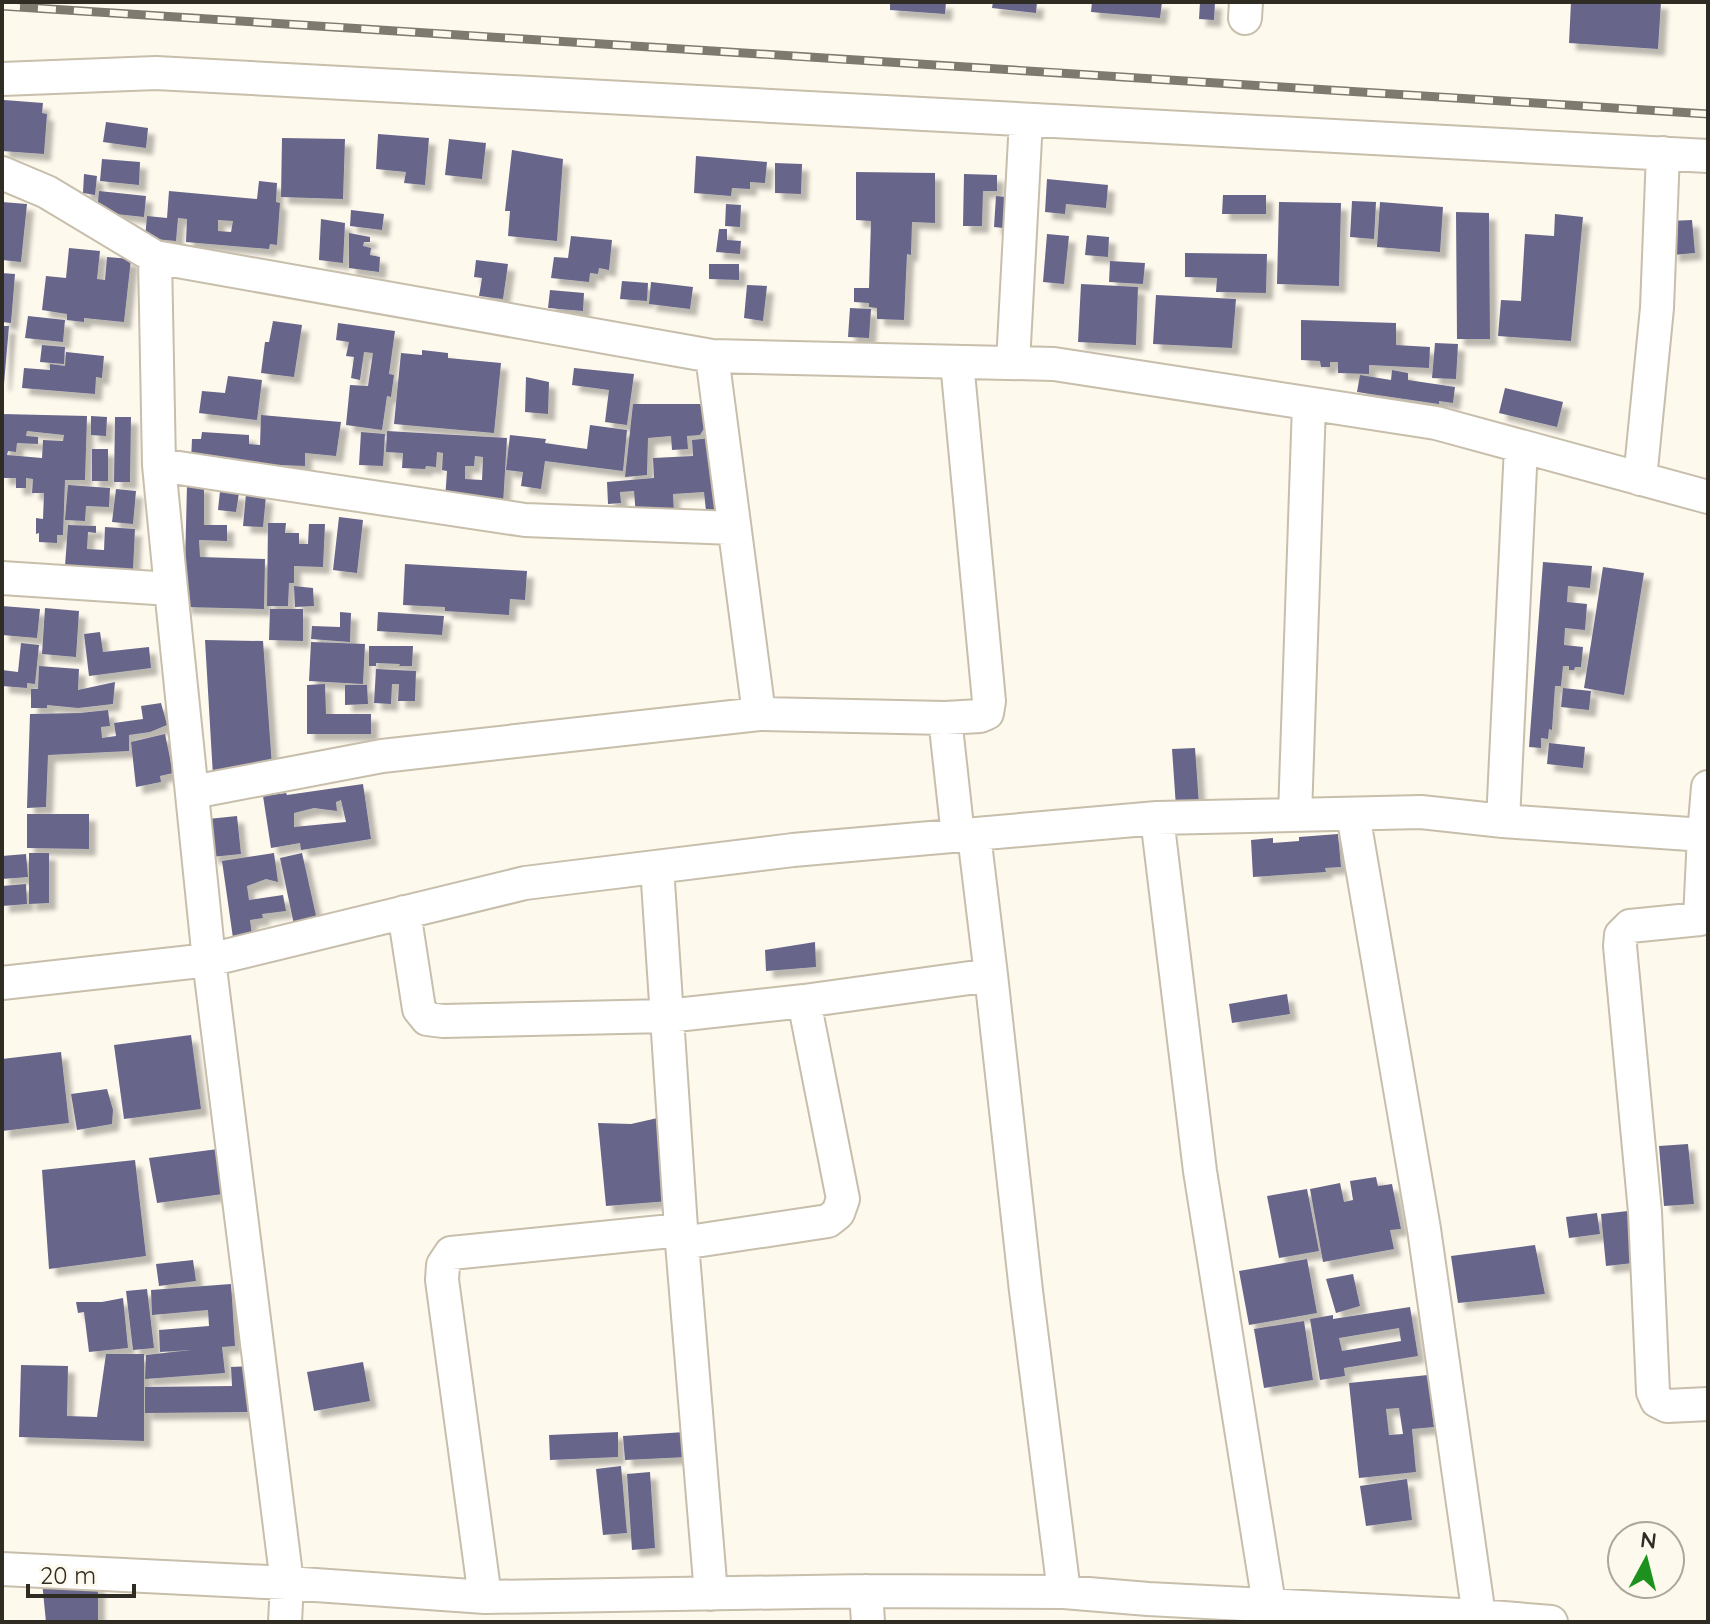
<svg xmlns="http://www.w3.org/2000/svg" width="1710" height="1624" font-family="Quicksand,sans-serif">
	<style>
		.building { fill: #68658a; fill-rule: evenodd; filter: url(#shadow) }
		.lines { fill: none; stroke-linecap: round; stroke-linejoin: round }
		.street-casing { stroke: #c7beab; stroke-width: 36 }
		.street { stroke: #fff; stroke-width: 32 }
		.rail-casing { stroke: #7e7a70; stroke-width: 9 }
		.rail { stroke: #fef9ed; stroke-width: 6; stroke-dasharray: 18; stroke-linecap: butt }
	</style>
	<defs>
		<filter id="shadow"><feDropShadow dx="7" dy="7" stdDeviation="2" flood-color="#0004"/></filter>
	</defs>
	<rect width="100%" height="100%" fill="#fef9ed"/>
	<!-- building -->
	<path class="building" d="M890,2H946L945,14L890,10Z
		M993,2H1037L1036,13L992,8Z
		M1092,2H1162L1160,18L1091,12Z
		M1200,2H1215L1214,20L1199,19Z
		M1571,2H1661L1658,49L1569,43Z
		M4,100L43,103L42,113L47,114L44,154L2,151V110H4Z
		M106,122L148,128L146,148L103,142Z
		M378,134L429,138L425,185L404,183L406,172L376,169Z
		M282,138L345,139L343,199L281,197Z
		M449,139L486,143L482,179L445,175Z
		M512,150L563,159L557,241L508,236L510,211H505Z
		M696,156L767,162L765,183L750,182V189L732,188L731,196L694,193Z
		M102,159L140,162L139,185L100,181Z
		M775,163L802,164L801,194L775,193Z
		M856,172L935,173V223L912,222L911,255L907,254L904,320L877,319V308L869,307V303L854,302V288H869L871,221L856,220Z
		M84,174L97,176L95,195L83,193Z
		M964,174L997,175V191H983L982,226H963Z
		M1047,179L1108,185L1106,208L1066,204L1065,214L1045,212Z
		M259,181L277,183L276,202L280,203L277,245L270,244L269,249L186,242L187,219L178,218L176,241L145,238L147,216L167,218L169,191L257,199ZM218,220L233,221L231,232L218,231Z
		M99,191L146,196L144,217L97,212Z
		M1223,195H1266V214H1222Z
		M996,196L1015,198L1013,229L994,227Z
		M1352,201L1376,202L1374,239L1350,237Z
		M2,202L27,204L21,262L2,260Z
		M1279,202L1341,203L1339,286L1277,284Z
		M1380,202L1443,207L1440,252L1377,247Z
		M726,204L741,205L740,227L725,226Z
		M351,210L384,214L382,230L350,226Z
		M1456,212L1489,213L1490,339H1457Z
		M1555,214L1583,217L1571,341L1498,336L1501,300L1521,301L1525,234L1554,236Z
		M321,219L345,223L343,263L319,260Z
		M1692,220L1695,253L1672,255L1669,221Z
		M719,229H727V240L741,241L740,254L716,252Z
		M349,233L370,237V242H364L363,246L371,248L370,255L380,257L379,272L349,268Z
		M1047,234L1069,236L1064,284L1043,282Z
		M1087,235L1109,237L1108,257L1085,255Z
		M571,236L612,240L609,270L599,268L598,274L590,273L589,282L551,278L554,257L568,258Z
		M69,248L100,251L97,279L105,280L107,257L131,259L124,322L84,318V322L67,320V314L42,310L46,276L66,278Z
		M1185,253L1267,254L1266,293L1216,292L1217,278L1185,277Z
		M476,260L508,264L503,299L479,296L482,278L474,277Z
		M1110,261L1145,263L1143,284L1109,282Z
		M709,264H739V280L709,279Z
		M2,273L15,274L11,323L2,322Z
		M622,281L648,283L647,301L620,299Z
		M651,282L693,287L690,309L649,304Z
		M1081,284L1138,287L1136,345L1078,342Z
		M747,285L767,286L763,321L744,318Z
		M550,290L584,293L583,311L548,308Z
		M1156,295L1236,299L1232,348L1153,344Z
		M850,308L871,309L869,338L848,337Z
		M28,316L65,320L63,342L25,338Z
		M1301,320L1396,323V345L1430,347L1429,368L1369,365V374L1338,373V362H1330V367H1321L1320,361L1301,360Z
		M273,321L302,325L294,377L261,373L265,342H269Z
		M338,323L395,331L389,374L394,375L391,397L387,396L382,430L346,425L350,385L368,386L373,353L364,352L360,380L351,378L354,357L346,356L349,342L336,340Z
		M2,326H9L4,384H2Z
		M1435,343L1458,344L1456,379L1432,378Z
		M42,345L65,347L64,364L40,362Z
		M422,350L448,353V358L501,363L494,433L394,424L401,353L422,355Z
		M66,352L104,356L102,378L96,377L95,394L22,388L24,368L50,370V364L65,366Z
		M574,368L634,374L627,425L605,422L609,390L572,385Z
		M1392,370L1408,373V380L1455,387L1453,403L1439,401V404L1357,392L1360,375L1391,380Z
		M228,376L262,380L257,420L199,413L202,391L225,393Z
		M526,377L549,382L548,414L525,412Z
		M1505,388L1563,402L1557,427L1499,413Z
		M633,404H700L710,419L700,435L687,436L688,449L672,450L671,436L648,438L647,475L625,477Z
		M2,414L87,416L85,480H65L63,535H57V543L39,542V533L36,534V518L43,519L44,493H32L33,479L26,478V488H16V478H2ZM27,431L64,435L63,441L43,440L42,458L7,455L8,451L16,452L17,443L38,444V437L26,436Z
		M261,415L341,422L336,456L305,453V466L191,461L192,439H201L202,432L249,435V444L260,445Z
		M91,416L107,417L106,436L91,435Z
		M115,417H131L130,482H114Z
		M590,425L627,430L623,471L545,461L541,489L521,486L523,472L506,470L510,435L546,439L545,443L587,449Z
		M387,431L507,438L503,504L445,500L447,471L442,470L443,453L437,452L436,467L426,466L425,469L402,468L403,453L386,452ZM475,456L483,457L482,480L465,479V466H474Z
		M361,432L385,434L383,466L359,465Z
		M711,438L717,510L706,511L704,492L673,494L674,513L636,516L634,491L620,492L621,503L608,504L607,482L654,478L653,458L693,456L692,440Z
		M92,449H108V481H92Z
		M68,485L110,488L109,507L86,506L85,521L65,520Z
		M187,485H204V525H227V541L199,540L200,557L265,559L264,609L184,607Z
		M116,489L136,491L133,524L112,522Z
		M220,491L239,493L236,512L218,510Z
		M246,494L266,496L263,527L243,526Z
		M339,517L363,520L357,573L333,570Z
		M268,523H286L285,533H299V544H308L309,524H325L323,567L294,566V583H289L288,606H267Z
		M68,525L96,526V533L88,532L87,549L104,550L105,527L135,529L133,570L65,566Z
		M1543,562L1592,566L1590,588L1568,586L1567,602L1587,604L1585,630L1565,628L1564,645L1583,647L1581,667H1575L1574,670H1569V666H1563L1561,686H1555L1552,730L1549,729L1548,739L1541,738V748L1529,747Z
		M405,564L527,571L525,600L510,599L509,615L445,611V607L403,605Z
		M1603,567L1644,573L1624,695L1584,688Z
		M294,586L313,588L314,606L295,607Z
		M2,606L40,609L37,638L2,635Z
		M45,608L79,611L76,657L42,654Z
		M270,609H303V641L269,640Z
		M340,612L351,613L350,642L311,639L312,626L340,627Z
		M378,612L444,616L442,635L377,631Z
		M100,632L103,652L149,647L151,668L89,676L84,634Z
		M205,640L263,641L272,766L213,776Z
		M311,642L365,644L363,684L309,681Z
		M21,643L39,645L35,684L27,683V688L2,686V670L18,672Z
		M369,646H413L412,666H399L400,664L376,663V666H369Z
		M39,666L79,669L78,690L115,682L113,704L78,708L47,705V708H31V689H38Z
		M376,669L416,671L415,701H398L399,684H392L391,704L374,703Z
		M325,684L326,714H371V734H307V685Z
		M345,685H367L368,704L345,705Z
		M1563,688L1591,691L1589,710L1561,707Z
		M161,703L167,725L150,732L129,735V751L48,755L46,807L27,808L30,714L80,713L108,710L110,726L101,727L102,738L116,736L114,723L143,719L141,706Z
		M165,734L173,773L160,776L161,782L136,787L131,742Z
		M1549,743L1585,747L1583,768L1547,764Z
		M1195,748L1199,805L1176,807L1172,749Z
		M363,784L371,839L301,850L300,843L271,848L263,796L286,793L287,795ZM341,800L346,822L294,827V813L314,808L337,811L336,802Z
		M27,814H89V849L27,848Z
		M237,816L241,854L211,857L208,819Z
		M1338,834L1341,867L1325,868L1326,872L1253,877L1251,840L1273,838V843L1299,841V837Z
		M29,853H49V903L29,904Z
		M274,853L278,882L266,879L247,886L249,900L283,895L286,911L262,914L263,918L250,920L252,935L233,938L222,861Z
		M302,853L317,920L294,925L280,858Z
		M26,854L28,877L2,879V856Z
		M26,884L27,904L2,906V886Z
		M815,942L816,967L766,971L765,950Z
		M1287,994L1290,1014L1232,1023L1229,1004Z
		M191,1035L201,1109L124,1119L114,1045Z
		M61,1052L69,1123L2,1131V1059Z
		M107,1089L113,1110L112,1124L77,1130L71,1094Z
		M662,1117L669,1201L606,1206L598,1123L631,1124Z
		M1688,1144L1694,1204L1664,1206L1659,1146Z
		M218,1149L223,1194L157,1203L149,1158Z
		M135,1160L146,1256L49,1269L42,1170Z
		M1376,1177L1378,1186L1392,1184L1401,1229L1390,1230L1394,1249L1323,1262L1310,1189L1340,1183L1344,1202L1353,1200L1350,1181Z
		M1307,1189L1319,1251L1279,1258L1267,1196Z
		M1628,1211L1633,1263L1606,1266L1601,1214Z
		M1597,1213L1600,1234L1569,1238L1566,1217Z
		M1535,1245L1545,1294L1458,1303L1451,1256Z
		M1307,1259L1317,1313L1249,1325L1239,1271Z
		M193,1260L196,1281L159,1286L156,1264Z
		M1353,1274L1360,1306L1336,1313L1326,1279Z
		M231,1284L235,1346L222,1347L225,1373L145,1379L146,1355L191,1350L160,1352L159,1330L209,1326L208,1310L152,1315L151,1290Z
		M147,1289L154,1348L133,1350L126,1291Z
		M123,1298L128,1348L89,1352L84,1312L78,1313L76,1302H102Z
		M1410,1307L1418,1356L1344,1368L1345,1376L1320,1380L1310,1319L1333,1315V1319ZM1399,1328L1401,1341L1342,1351L1339,1338Z
		M1304,1321L1313,1380L1264,1388L1254,1329Z
		M106,1354H144V1441L19,1437L21,1365L68,1366L67,1416L97,1417Z
		M363,1362L370,1401L314,1411L307,1372Z
		M252,1366V1412L145,1413V1387L232,1386L231,1367Z
		M1428,1375L1434,1427L1412,1429L1416,1472L1359,1478L1349,1383ZM1399,1408L1403,1434L1389,1435L1386,1409Z
		M618,1432V1457L550,1460L549,1435Z
		M685,1432L687,1457L625,1460L623,1436Z
		M621,1466L627,1533L603,1535L596,1469Z
		M650,1472L655,1548L632,1550L627,1474Z
		M1407,1479L1412,1520L1366,1526L1360,1486Z
		M42,1582L98,1584V1622H46Z"/>
	<g class="lines">
		<!-- street casing -->
		<g class="street-casing">
			<path id="street" d="M1245,18L1246,2
				M2,79L156,73L1708,156
				M2,173L47,192L155,257L712,356L1054,364L1436,423L1708,497
				M155,257L159,465L171,589L209,960L287,1583L285,1622
				M712,356L759,714
				M1013,363L1026,120
				M159,465L525,520L734,528
				M1640,479L1657,308L1663,153
				M2,578L171,589
				M945,718L958,836
				M1708,787L1704,835L1700,919L1630,926L1621,935L1620,946L1645,1212L1653,1392L1657,1401L1667,1406L1708,1404
				M193,792L382,756L759,714L945,718L980,716L987,713L989,701L957,362
				M1353,814L1424,1229L1479,1616
				M1295,815L1309,404
				M1157,818L1200,1171L1269,1604
				M1503,821L1521,447
				M974,835L991,975L1026,1291L1064,1592
				M657,867L682,1243L711,1594
				M404,912L419,1009L427,1019L443,1021L667,1016L804,1001L991,975
				M2,983L209,960L525,883L793,850L1157,818L1421,812L1503,821L1704,835
				M682,1243L828,1221L838,1213L843,1199L804,1001
				M2,1569L287,1583L485,1597L866,1591L1064,1592L1148,1599L1479,1616L1551,1622
				M866,1591L868,1622
				M485,1597L442,1280L443,1265L451,1253L681,1230"/>
		</g>
		<!-- street -->
		<use href="#street" class="street"/>
		<!-- rail casing -->
		<g class="rail-casing">
			<path id="rail" d="M2,6L1708,114"/>
		</g>
		<!-- rail -->
		<use href="#rail" class="rail"/>
	</g>
	<!-- border -->
	<rect width="1710" height="1624" fill="none" stroke="#2f2c24" stroke-width="8"/>
	<!-- north arrow -->
	<g transform="translate(1646 1560) rotate(7)"><circle r="38" fill="#fef9ed" stroke="#aba79d" stroke-width="2"/>
	<path d="M0-6L14 30L0 20L-14 30Z" fill="#1c911d"/>
	<text y="-12" font-size="22" font-weight="bold" text-anchor="middle" fill="#2f2c24">N</text>
	</g>
	<!-- scale -->
	<path d="M28 1584v12h106v-12" fill="none" stroke="#2f2c24" stroke-width="4"/>
	<text x="40" y="1584" font-size="24" fill="#2f2c24" stroke="#fef9ed" stroke-width="6" paint-order="stroke">20 m</text>
</svg>
